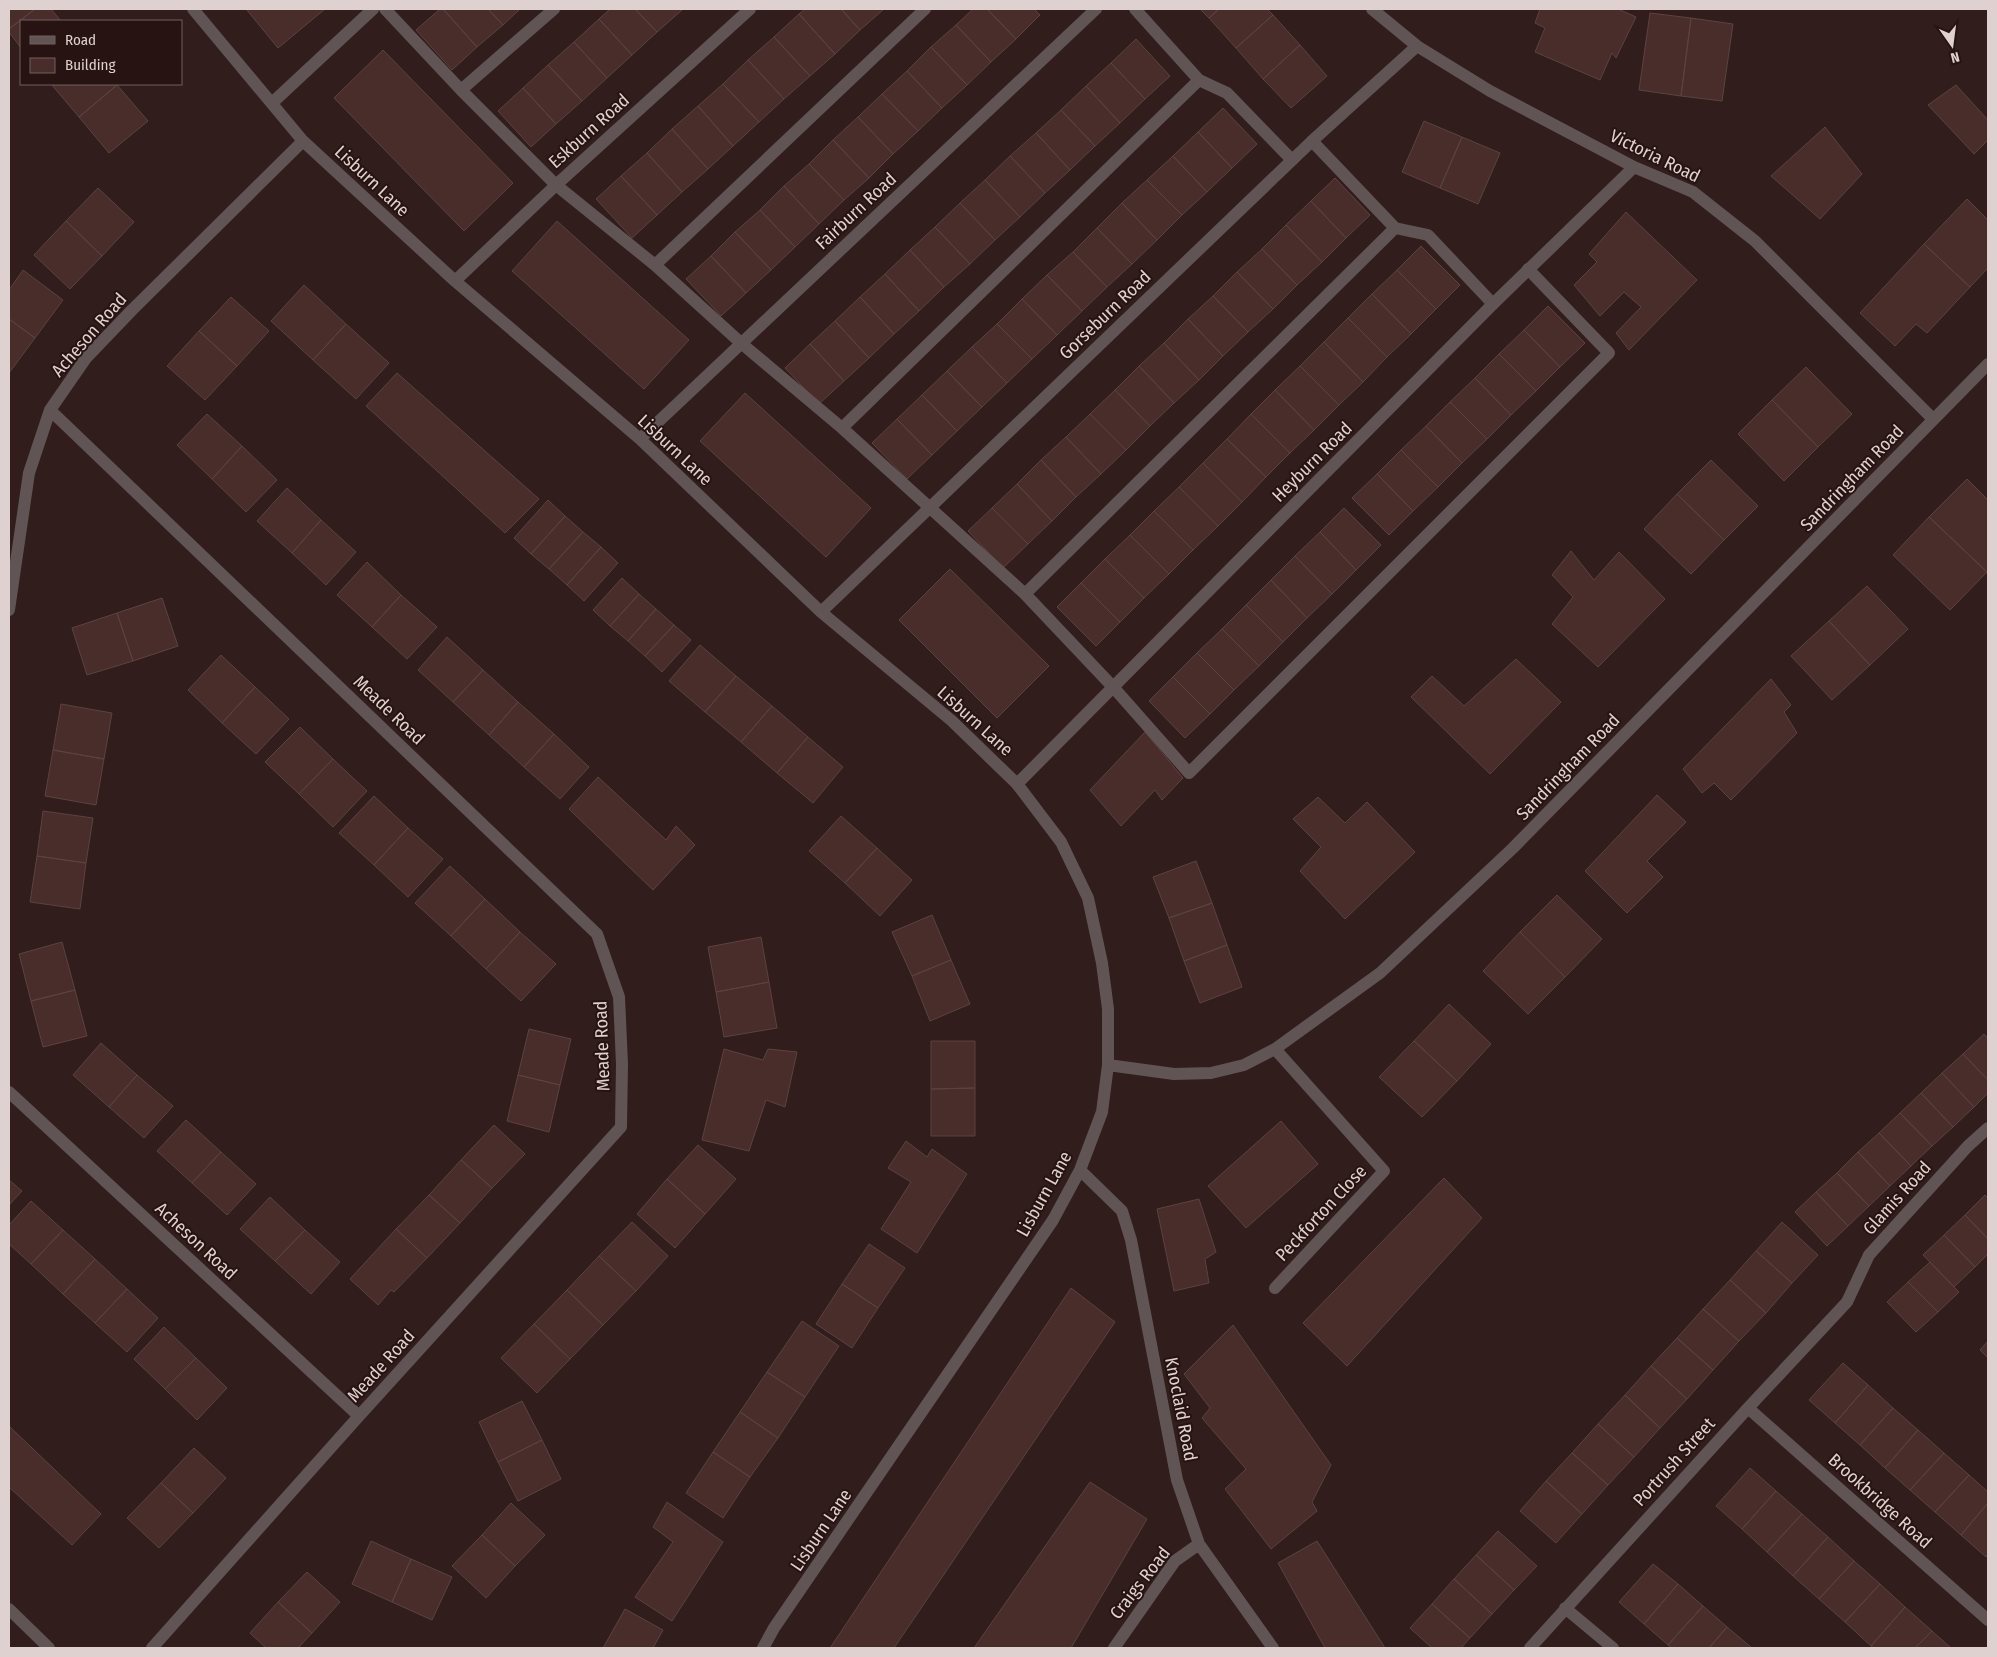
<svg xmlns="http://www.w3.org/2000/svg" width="1997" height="1657" font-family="'Fira Sans Condensed',sans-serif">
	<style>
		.building { fill: #492d2b; stroke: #5a4341 }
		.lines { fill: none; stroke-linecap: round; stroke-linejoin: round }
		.service { stroke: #605554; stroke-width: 12 }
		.minor { stroke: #605554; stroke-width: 12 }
		.labels { text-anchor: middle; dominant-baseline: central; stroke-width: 4; stroke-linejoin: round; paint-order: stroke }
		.street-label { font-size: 18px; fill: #dfd1cf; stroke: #271312 }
	</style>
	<rect width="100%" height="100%" fill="#311d1b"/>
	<!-- building -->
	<path class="building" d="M9,9H35L9,29Z
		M35,9H51L61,21H21V48L9,32V29Z
		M246,9H325L278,48Z
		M440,9H443L477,47L452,70L416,30Z
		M443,9H488L503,25L477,47Z
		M488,9H520L503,25Z
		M610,9H635L657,32L632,55L599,19Z
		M635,9H681L682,10L657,32Z
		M805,9H841L860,30L835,54L799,14Z
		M841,9H884L860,30Z
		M973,9H987L1016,39L991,62L956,25Z
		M987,9H1034L1040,15L1016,39Z
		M1200,9H1219L1209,18Z
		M1219,9H1267L1273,15L1236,48L1209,18Z
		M1540,9H1618L1636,17L1616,58L1612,53L1600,80L1535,52L1545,28L1535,23Z
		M1650,13L1691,18L1681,96L1639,90Z
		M799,14L835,54L810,76L774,37Z
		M1273,15L1300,45L1263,79L1236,48Z
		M1691,18L1733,24L1722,101L1681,96Z
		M599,19L632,55L607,78L574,42Z
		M956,25L991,62L967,85L931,47Z
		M774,37L810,76L784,99L748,60Z
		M1136,39L1170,76L1145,99L1111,63Z
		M574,42L607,78L582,101L548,65Z
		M1300,45L1327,76L1291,108L1263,79Z
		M931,47L967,85L942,108L907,71Z
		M383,50L513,183L464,231L334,98Z
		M748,60L784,99L759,122L723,84Z
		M1111,63L1145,99L1120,123L1086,86Z
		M548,65L582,101L556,124L523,88Z
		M907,71L942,108L918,131L882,94Z
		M51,84H116L117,85L79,117Z
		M723,84L759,122L733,146L698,106Z
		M117,85L148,121L109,153L79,117Z
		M1956,85L1988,120V140L1974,154L1928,105Z
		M1086,86L1120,123L1095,146L1061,110Z
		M523,88L556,124L531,147L498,111Z
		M882,94L918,131L893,154L858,117Z
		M698,106L733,146L708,169L672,129Z
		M1223,108L1257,144L1232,168L1198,132Z
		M1061,110L1095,146L1070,170L1036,133Z
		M858,117L893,154L869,178L833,140Z
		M1424,121L1462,137L1440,188L1402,172Z
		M1825,127L1862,174L1820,219L1771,176Z
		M672,129L708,169L682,192L647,153Z
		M1198,132L1232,168L1207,192L1173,156Z
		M1036,133L1070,170L1045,193L1010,156Z
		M1462,137L1500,153L1478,204L1440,188Z
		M833,140L869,178L844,200L809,164Z
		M647,153L682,192L657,215L621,176Z
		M1010,156L1045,193L1020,217L985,180Z
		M1173,156L1207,192L1182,215L1147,180Z
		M809,164L844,200L819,224L784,186Z
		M621,176L657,215L632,238L596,199Z
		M1335,178L1370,215L1346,238L1311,201Z
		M985,180L1020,217L995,240L960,203Z
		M1147,180L1182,215L1157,240L1122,203Z
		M784,186L819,224L795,247L760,210Z
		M98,188L134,222L102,256L66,221Z
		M1967,199L1988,220V268L1970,287L1924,244Z
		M1311,201L1346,238L1322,262L1286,225Z
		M960,203L995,240L970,264L935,227Z
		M1122,203L1157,240L1132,264L1097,228Z
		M760,210L795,247L771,270L735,232Z
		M1626,212L1697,280L1629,350L1616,333L1641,307L1624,292L1600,316L1574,285L1597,262L1589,254Z
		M66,221L102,256L70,289L34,255Z
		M557,221L689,340L644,389L512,271Z
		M1286,225L1322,262L1297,285L1262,249Z
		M935,227L970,264L944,287L910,250Z
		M1097,228L1132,264L1107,287L1073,252Z
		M735,232L771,270L746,293L711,256Z
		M1924,244L1970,287L1927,333L1916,324L1895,346L1860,313Z
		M1421,246L1460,285L1436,309L1397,270Z
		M1262,249L1297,285L1273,309L1237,272Z
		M910,250L944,287L919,311L885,274Z
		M1073,252L1107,287L1082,311L1047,275Z
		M711,256L746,293L721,316L686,279Z
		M23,270L63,300L35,338L9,319V290Z
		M1397,270L1436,309L1411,334L1372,294Z
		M1237,272L1273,309L1248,332L1213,296Z
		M885,274L919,311L894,334L860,297Z
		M1047,275L1082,311L1057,335L1022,299Z
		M304,285L346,324L313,360L271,321Z
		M1372,294L1411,334L1387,357L1348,318Z
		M1213,296L1248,332L1223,356L1188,319Z
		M231,297L269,331L237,366L199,331Z
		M860,297L894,334L869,358L835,321Z
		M1022,299L1057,335L1032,359L997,324Z
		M1548,306L1585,343L1560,367L1524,330Z
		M1348,318L1387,357L1363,382L1324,342Z
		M9,319L35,338L9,373Z
		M1188,319L1223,356L1199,380L1164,343Z
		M835,321L869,358L844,381L810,344Z
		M346,324L389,363L356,399L313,360Z
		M997,324L1032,359L1007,383L972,347Z
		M1524,330L1560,367L1536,391L1499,354Z
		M199,331L237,366L205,400L167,366Z
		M1324,342L1363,382L1339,405L1300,366Z
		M1164,343L1199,380L1174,403L1139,366Z
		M810,344L844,381L819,404L785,368Z
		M972,347L1007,383L982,407L947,371Z
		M1499,354L1536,391L1511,415L1475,378Z
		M1139,366L1174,403L1150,426L1115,390Z
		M1300,366L1339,405L1314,430L1275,390Z
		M1806,367L1852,414L1818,447L1772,400Z
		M947,371L982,407L957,431L922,395Z
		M397,373L539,499L505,533L366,406Z
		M1475,378L1511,415L1487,439L1450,402Z
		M1115,390L1150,426L1126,450L1090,414Z
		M1275,390L1314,430L1290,453L1251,414Z
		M745,393L871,508L826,557L700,441Z
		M922,395L957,431L932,455L897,419Z
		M1772,400L1818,447L1784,481L1738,434Z
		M1450,402L1487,439L1462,463L1426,426Z
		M207,414L242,446L212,479L177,445Z
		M1090,414L1126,450L1101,474L1066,437Z
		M1251,414L1290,453L1266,477L1227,439Z
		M897,419L932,455L907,479L872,443Z
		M1426,426L1462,463L1438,487L1401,450Z
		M1066,437L1101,474L1076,497L1041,460Z
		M1227,439L1266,477L1242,502L1203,463Z
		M242,446L277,480L246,512L212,479Z
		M1401,450L1438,487L1413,511L1377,474Z
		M1041,460L1076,497L1052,521L1017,484Z
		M1711,460L1758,506L1724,540L1677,494Z
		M1203,463L1242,502L1218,526L1179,487Z
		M1377,474L1413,511L1389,535L1352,498Z
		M1967,479L1988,500V570L1987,572L1929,517Z
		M1017,484L1052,521L1028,544L992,508Z
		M1179,487L1218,526L1193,550L1154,511Z
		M287,488L321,520L292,553L257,521Z
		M1677,494L1724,540L1691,574L1644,529Z
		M548,500L565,516L531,554L514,538Z
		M992,508L1028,544L1003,568L968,531Z
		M1344,508L1381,545L1356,570L1320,532Z
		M1154,511L1193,550L1169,574L1130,535Z
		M565,516L583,532L549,569L531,554Z
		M1929,517L1987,572L1950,610L1893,555Z
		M321,520L356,552L326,585L292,553Z
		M583,532L601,547L567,585L549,569Z
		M1320,532L1356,570L1332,594L1295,556Z
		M1130,535L1169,574L1144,598L1105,559Z
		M601,547L618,563L584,601L567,585Z
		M1571,551L1594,580L1619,552L1665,599L1598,667L1552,624L1573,597L1552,575Z
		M1295,556L1332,594L1307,618L1271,580Z
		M1105,559L1144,598L1120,622L1081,583Z
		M367,562L401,595L372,627L337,595Z
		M950,569L1049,666L997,718L899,620Z
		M622,578L639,594L610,626L593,610Z
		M1271,580L1307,618L1283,642L1246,605Z
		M1081,583L1120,622L1096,646L1057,607Z
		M1867,586L1908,629L1870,665L1829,621Z
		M639,594L656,609L628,641L610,626Z
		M401,595L437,627L407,659L372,627Z
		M162,598L178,646L133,661L117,613Z
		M1246,605L1283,642L1259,666L1222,629Z
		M656,609L674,625L645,656L628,641Z
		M117,613L133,661L87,675L72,628Z
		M1829,621L1870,665L1832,700L1791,656Z
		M674,625L691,640L662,672L645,656Z
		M1222,629L1259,666L1234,690L1197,653Z
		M447,637L483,670L453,702L418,670Z
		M700,645L736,676L705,712L669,681Z
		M1197,653L1234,690L1210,714L1173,677Z
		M221,655L255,687L222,723L188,690Z
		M1516,659L1561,702L1490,774L1411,697L1432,676L1464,706Z
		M483,670L518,702L489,735L453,702Z
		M736,676L772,706L741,742L705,712Z
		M1173,677L1210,714L1185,738L1149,701Z
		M1771,679L1791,705L1784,712L1797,733L1731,800L1714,783L1702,793L1683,769Z
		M255,687L289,719L256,754L222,723Z
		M518,702L554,734L524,767L489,735Z
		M61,704L112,713L104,759L53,750Z
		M772,706L808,737L777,773L741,742Z
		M300,727L333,759L299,794L265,762Z
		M1145,732L1183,778L1162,800L1155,790L1121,826L1090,790Z
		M554,734L589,767L560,799L524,767Z
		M808,737L843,767L813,803L777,773Z
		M53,750L104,759L96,805L45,796Z
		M333,759L367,791L333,827L299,794Z
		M598,777L666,840L676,826L695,845L653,890L569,809Z
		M1657,795L1686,822L1647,861L1663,877L1627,913L1585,871Z
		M374,796L408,828L374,865L339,833Z
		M1318,797L1345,823L1367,802L1415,852L1345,919L1300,871L1321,847L1293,819Z
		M43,811L93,818L86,863L37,856Z
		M841,816L877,848L845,883L809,851Z
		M408,828L443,859L408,897L374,865Z
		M877,848L912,880L880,916L845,883Z
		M37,856L86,863L80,909L30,902Z
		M1196,861L1212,903L1169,918L1153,877Z
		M450,866L485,899L451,936L415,903Z
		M1557,895L1602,939L1565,977L1520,932Z
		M485,899L520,932L486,969L451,936Z
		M1212,903L1227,945L1184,961L1169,918Z
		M932,915L951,960L912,976L892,932Z
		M520,932L556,964L521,1001L486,969Z
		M1520,932L1565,977L1528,1014L1483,971Z
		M761,937L769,982L716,992L708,947Z
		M62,942L75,990L31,1001L19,954Z
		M1227,945L1242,987L1200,1003L1184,961Z
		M951,960L970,1004L930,1021L912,976Z
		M769,982L777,1028L724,1037L716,992Z
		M75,990L87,1036L43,1047L31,1001Z
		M1449,1004L1491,1044L1457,1081L1414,1041Z
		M529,1029L571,1039L560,1085L518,1075Z
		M1984,1034L1988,1038V1080L1963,1054Z
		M931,1041H975V1088L931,1089Z
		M1414,1041L1457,1081L1422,1117L1379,1077Z
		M101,1043L137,1075L109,1107L73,1075Z
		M724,1049L763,1060L768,1049L797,1052L785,1107L766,1100L749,1151L702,1140Z
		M1963,1054L1988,1080V1093L1974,1107L1942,1073Z
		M1942,1073L1974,1107L1953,1127L1921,1093Z
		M137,1075L173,1106L144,1138L109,1107Z
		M518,1075L560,1085L549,1132L507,1121Z
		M975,1088V1136H931V1089Z
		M1921,1093L1953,1127L1932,1146L1900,1113Z
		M1900,1113L1932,1146L1911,1166L1879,1133Z
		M186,1120L221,1152L192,1183L157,1151Z
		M1281,1121L1318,1164L1246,1228L1208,1186Z
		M494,1125L525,1154L492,1188L461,1160Z
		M1879,1133L1911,1166L1890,1186L1858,1152Z
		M906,1141L927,1157L932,1149L967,1174L917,1253L881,1229L911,1182L888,1168Z
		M698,1145L736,1179L705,1214L667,1179Z
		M221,1152L256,1184L227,1215L192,1183Z
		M1858,1152L1890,1186L1869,1206L1837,1173Z
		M461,1160L492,1188L460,1223L429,1195Z
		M1837,1173L1869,1206L1848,1226L1816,1192Z
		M1444,1178L1482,1218L1347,1366L1303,1323Z
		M667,1179L705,1214L675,1248L637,1214Z
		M9,1180L22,1191L9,1205Z
		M1816,1192L1848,1226L1827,1246L1795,1212Z
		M429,1195L460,1223L427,1258L396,1229Z
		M1985,1195L1988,1198V1239L1965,1215Z
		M270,1197L305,1230L275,1261L240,1229Z
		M1199,1199L1216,1252L1205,1259L1209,1283L1174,1291L1157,1209Z
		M31,1201L63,1230L31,1264L9,1244V1225Z
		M1965,1215L1988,1239V1254L1975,1267L1944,1235Z
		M632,1222L668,1256L636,1291L599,1256Z
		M1782,1222L1818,1255L1792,1283L1756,1251Z
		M396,1229L427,1258L394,1292L391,1290L378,1305L350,1279Z
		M63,1230L95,1259L63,1294L31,1264Z
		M305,1230L340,1262L311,1294L275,1261Z
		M1944,1235L1975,1267L1954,1287L1923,1255Z
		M869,1244L905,1268L878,1308L842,1284Z
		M1756,1251L1792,1283L1766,1313L1730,1280Z
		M599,1256L636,1291L603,1325L567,1290Z
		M95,1259L127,1289L95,1323L63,1294Z
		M1930,1262L1959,1292L1938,1312L1908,1282Z
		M1730,1280L1766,1313L1739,1341L1703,1309Z
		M1908,1282L1938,1312L1916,1332L1887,1302Z
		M842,1284L878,1308L852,1348L816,1324Z
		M1071,1288L1115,1322L894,1648H830Z
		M127,1289L158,1318L127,1352L95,1323Z
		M567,1290L603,1325L570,1359L534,1324Z
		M1703,1309L1739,1341L1713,1370L1677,1338Z
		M802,1321L839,1346L805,1397L767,1372Z
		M534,1324L570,1359L537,1393L501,1358Z
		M1233,1325L1331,1465L1312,1502L1317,1511L1271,1549L1225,1489L1246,1469L1202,1418L1210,1408L1184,1374Z
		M164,1327L196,1358L165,1389L134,1359Z
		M1677,1338L1713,1370L1687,1399L1651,1366Z
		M1988,1341V1358L1980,1350Z
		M196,1358L227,1388L197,1420L165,1389Z
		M1843,1363L1868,1385L1835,1423L1809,1400Z
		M1651,1366L1687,1399L1660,1428L1625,1395Z
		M767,1372L805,1397L778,1438L740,1412Z
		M1868,1385L1893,1408L1860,1445L1835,1423Z
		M1625,1395L1660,1428L1634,1457L1598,1424Z
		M522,1401L542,1440L498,1462L479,1422Z
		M1893,1408L1918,1430L1885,1468L1860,1445Z
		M740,1412L778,1438L750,1477L713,1452Z
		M1598,1424L1634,1457L1608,1485L1572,1453Z
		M9,1426L101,1514L72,1545L9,1487Z
		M1918,1430L1944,1453L1910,1490L1885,1468Z
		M542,1440L561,1479L518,1501L498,1462Z
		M194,1448L226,1478L193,1513L161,1483Z
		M713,1452L750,1477L723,1518L686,1493Z
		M1572,1453L1608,1485L1582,1514L1546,1481Z
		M1944,1453L1969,1475L1935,1512L1910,1490Z
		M1750,1468L1776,1491L1742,1529L1716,1506Z
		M1969,1475L1988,1492V1503L1961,1535L1935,1512Z
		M1546,1481L1582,1514L1556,1543L1520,1511Z
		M1090,1482L1147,1519L1071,1648H974Z
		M161,1483L193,1513L159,1548L127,1518Z
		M1776,1491L1802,1514L1767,1552L1742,1529Z
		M667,1502L723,1542L672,1621L635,1597L673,1542L653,1527Z
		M511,1503L545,1535L515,1566L482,1535Z
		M1988,1503V1554L1986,1557L1961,1535Z
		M1802,1514L1828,1537L1793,1576L1767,1552Z
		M1498,1531L1537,1566L1514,1590L1476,1555Z
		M482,1535L515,1566L486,1598L452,1566Z
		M1828,1537L1854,1561L1819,1599L1793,1576Z
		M371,1541L411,1559L392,1602L352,1584Z
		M1317,1541L1385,1648H1325L1278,1563Z
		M1476,1555L1514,1590L1492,1614L1454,1579Z
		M411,1559L452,1577L432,1620L392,1602Z
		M1854,1561L1880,1584L1845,1622L1819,1599Z
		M1653,1564L1678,1584L1644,1624L1619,1602Z
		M307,1572L340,1602L312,1633L278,1602Z
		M1454,1579L1492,1614L1470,1638L1432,1604Z
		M1678,1584L1703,1606L1668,1645L1644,1624Z
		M1880,1584L1905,1607L1871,1646L1845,1622Z
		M278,1602L312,1633L298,1648H266L250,1633Z
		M1432,1604L1470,1638L1461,1648H1432L1410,1628Z
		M1703,1606L1727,1627L1709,1648H1672L1668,1645Z
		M1905,1607L1932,1631L1915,1648H1874L1871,1646Z
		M625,1609L663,1630L653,1648H603Z
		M1727,1627L1752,1648H1709Z
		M1932,1631L1951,1648H1915Z"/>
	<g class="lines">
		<!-- service -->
		<path class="service" d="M385,9L461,90L556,185L655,265L741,343L842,428L1025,594L1114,688L1189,773L1609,353L1528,269
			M1135,9L1199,80L1227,93L1292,160
			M461,90L554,9
			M1312,141L1395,228L1428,235L1493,304
			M655,265L925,9
			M842,428L1199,80
			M1025,594L1395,228"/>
		<!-- minor -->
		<path class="minor" d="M193,9L303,141L455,281L640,439L821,612L952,721L1017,784L1061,842L1088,898L1102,963L1108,1009V1065L1102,1112L1080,1170L1053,1220L774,1628L763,1648
			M1372,9L1417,46L1490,91L1634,167L1693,192L1755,241L1933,419
			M272,103L373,9
			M455,281L556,185L750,9
			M50,410L597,934L619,997L622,1064L621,1127L359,1416L152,1648
			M640,439L1096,9
			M9,610L29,473L50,410L86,358L132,310L303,141
			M821,612L1312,141L1417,46
			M1017,784L1493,304L1634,167
			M1275,1049L1384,1171L1275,1288
			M1108,1065L1174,1074L1211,1073L1244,1065L1275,1049L1380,973L1513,848L1988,364
			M9,1092L359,1416
			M1080,1170L1122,1211L1131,1240L1177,1480L1199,1544L1273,1648
			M1748,1408L1988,1620
			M1565,1608L1613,1648
			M9,1609L49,1648
			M1114,1648L1175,1561L1199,1544
			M1530,1648L1748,1408L1847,1302L1869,1255L1968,1146L1988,1128"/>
	</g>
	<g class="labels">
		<!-- street labels -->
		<g class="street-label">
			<text transform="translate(589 131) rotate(-42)">Eskburn Road</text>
			<text transform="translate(1655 156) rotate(26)">Victoria Road</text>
			<text transform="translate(372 181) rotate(43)">Lisburn Lane</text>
			<text transform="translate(856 211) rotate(-43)">Fairburn Road</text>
			<text transform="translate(1105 315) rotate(-44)">Gorseburn Road</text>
			<text transform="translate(89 335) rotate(-49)">Acheson Road</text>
			<text transform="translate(675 450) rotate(43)">Lisburn Lane</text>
			<text transform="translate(1312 462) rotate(-45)">Heyburn Road</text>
			<text transform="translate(1852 478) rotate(-46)">Sandringham Road</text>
			<text transform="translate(389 710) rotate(44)">Meade Road</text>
			<text transform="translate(975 721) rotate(42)">Lisburn Lane</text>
			<text transform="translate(1568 767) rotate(-46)">Sandringham Road</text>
			<text transform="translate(602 1046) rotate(-92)">Meade Road</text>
			<text transform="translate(1044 1194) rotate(-61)">Lisburn Lane</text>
			<text transform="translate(1897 1198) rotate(-48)">Glamis Road</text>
			<text transform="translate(1321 1213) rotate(-47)">Peckforton Close</text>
			<text transform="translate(196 1241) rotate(43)">Acheson Road</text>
			<text transform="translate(381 1366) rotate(-48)">Meade Road</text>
			<text transform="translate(1181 1409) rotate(79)">Knoclaid Road</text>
			<text transform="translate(1674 1462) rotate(-48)">Portrush Street</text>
			<text transform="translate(1880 1501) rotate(42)">Brookbridge Road</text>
			<text transform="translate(821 1530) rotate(-56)">Lisburn Lane</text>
			<text transform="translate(1140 1583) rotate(-52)">Craigs Road</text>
		</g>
	</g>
	<!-- border -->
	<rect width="1997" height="1657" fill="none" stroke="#dfd1cf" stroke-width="20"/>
	<!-- legend -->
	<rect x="20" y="20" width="162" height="65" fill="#271312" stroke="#715f5e"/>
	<rect x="30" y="36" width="25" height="8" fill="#605554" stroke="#715f5e"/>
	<text x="65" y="45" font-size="15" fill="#dfd1cf">Road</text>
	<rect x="30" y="58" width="25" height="15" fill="#492d2b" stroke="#715f5e"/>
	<text x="65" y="70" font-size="15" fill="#dfd1cf">Building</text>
	<!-- north arrow -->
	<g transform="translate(1952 45) rotate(166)" stroke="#271312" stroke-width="4" paint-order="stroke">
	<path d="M0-4L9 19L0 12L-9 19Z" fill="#dfd1cf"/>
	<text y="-8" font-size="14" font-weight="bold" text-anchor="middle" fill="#dfd1cf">N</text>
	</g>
</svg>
